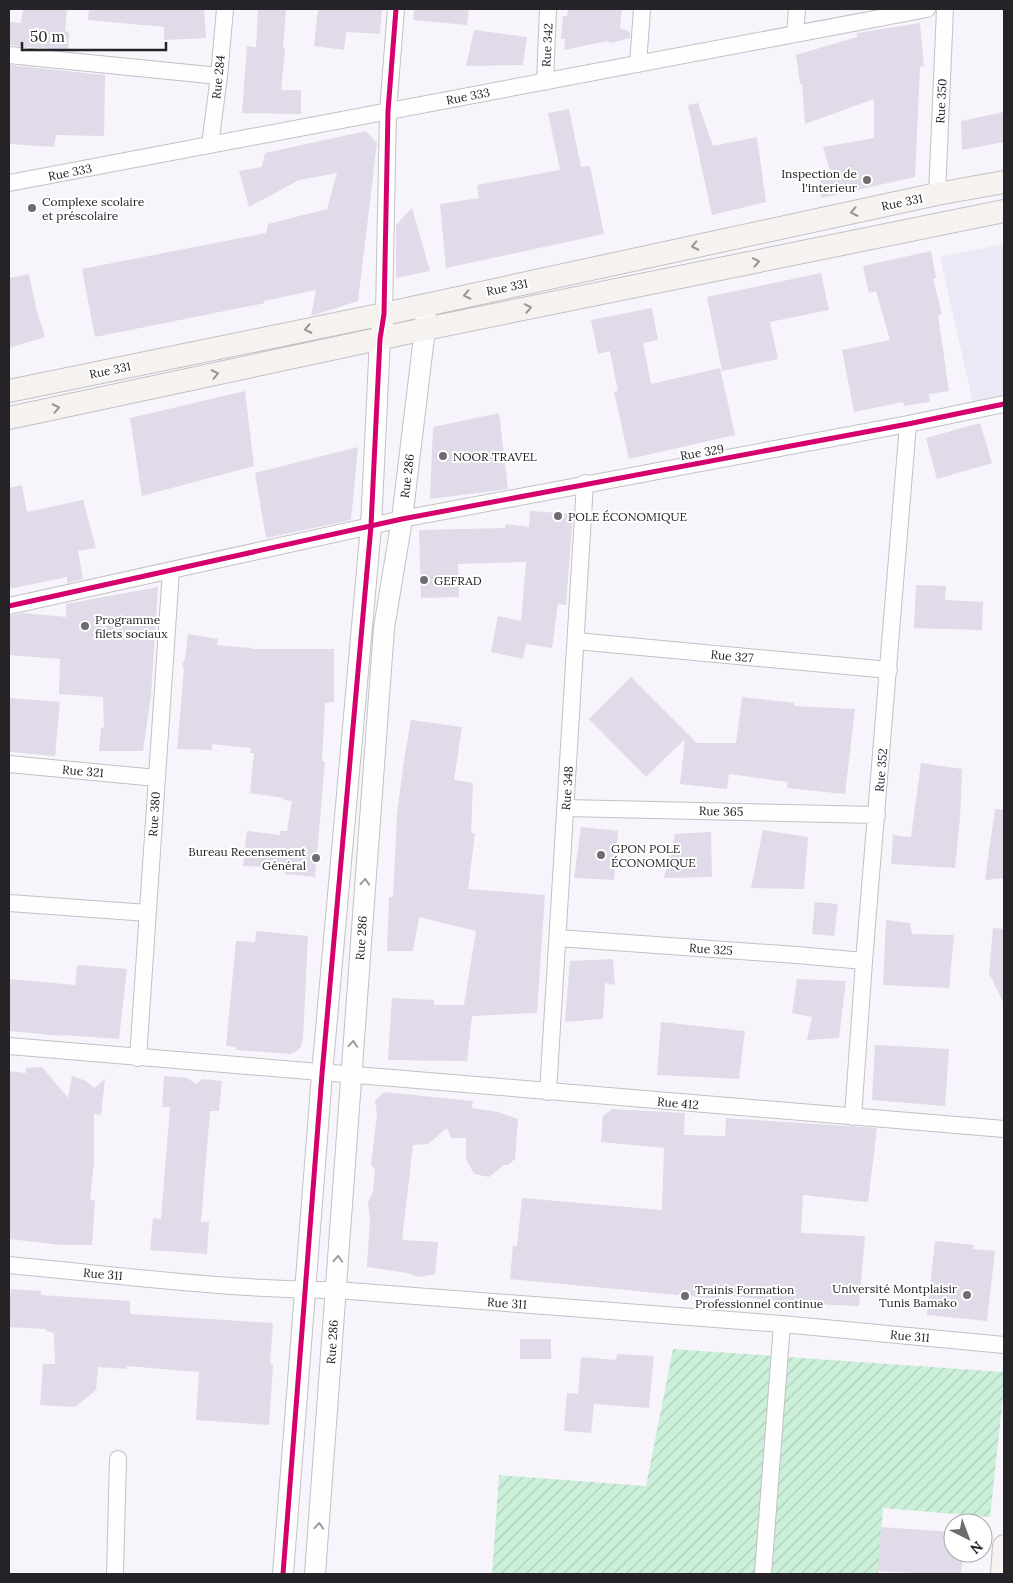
<svg xmlns="http://www.w3.org/2000/svg" width="1013" height="1583" font-family="Lora,serif">
	<style>
		.built { fill: #ede8f5 }
		.garden { fill: url(#garden-furrows) }
		.building { fill: #e0dae9 }
		.lines { fill: none; stroke-linecap: round; stroke-linejoin: round }
		.minor-casing { stroke: #c2c1c5; stroke-width: 18 }
		.tertiary-casing { stroke: #c2c1c5; stroke-width: 22 }
		.secondary-casing { stroke: #c2c1c5; stroke-width: 24 }
		.minor { stroke: #fefefe; stroke-width: 16 }
		.tertiary { stroke: #fefefe; stroke-width: 20 }
		.secondary { stroke: #f5f2f0; stroke-width: 22 }
		.cycleway-casing { stroke: #fff; stroke-width: 8 }
		.cycleway { stroke: #d6006c; stroke-width: 5 }
		.oneway { stroke: #979596 }
		.oneway2 { stroke: #9c9b9d }
		.poi-dot { fill: #6e6c71; stroke: #fff; stroke-width: 2 }
		.labels { text-anchor: middle; dominant-baseline: central; stroke-width: 4; stroke-linejoin: round; paint-order: stroke }
		.street-label { font-size: 12px; fill: #252327; stroke: #fff }
		.poi-label { font-size: 12px; fill: #252327; stroke: #fff; text-anchor: start }
	</style>
	<defs>
		<pattern id="garden-furrows" width="10" height="10" patternUnits="userSpaceOnUse" patternTransform="scale(1.25)"><rect width="10" height="10" fill="#cbefd9"/><path d="M-1 1l2-2M0 10L10 0M9 11l2-2" fill="none" stroke="#aecdba"/></pattern>
	</defs>
	<rect width="100%" height="100%" fill="#f7f5fb"/>
	<!-- built -->
	<path class="built" d="M1004,244V397L973,403L940,257Z"/>
	<!-- garden -->
	<path class="garden" d="M673,1349L1004,1372V1387L990,1517L883,1508L878,1574H492L499,1475L646,1486Z"/>
	<!-- building -->
	<path class="building" d="M23,9H67L65,31L69,32L68,51L9,45V22L21,23Z
		M89,9H204L206,38L164,40V27L88,20Z
		M258,9H286L283,48H285L281,90H301V114L242,113L247,46L256,47Z
		M318,9H382L380,34L346,32L344,50L314,46Z
		M414,9H469L467,25L413,20Z
		M568,9H622L620,28L630,32V38L611,43L607,41L564,50L565,39H561L563,16H567Z
		M920,23L924,66L920,67L915,177L821,198L820,173L830,170L823,147L874,138V99L805,124L802,84H800L796,55L857,37V33Z
		M474,30L527,37L523,65L466,66Z
		M9,65L105,75L104,136L56,135L54,147L9,144Z
		M698,103L713,146L757,137L766,202L712,215L688,105Z
		M569,109L581,167L590,166L604,234L446,268L440,204L479,198L477,185L560,170L548,113Z
		M1004,112V142L962,150L961,121Z
		M366,131L377,143L358,301L311,316L316,290L264,301L265,303L95,337L82,269L266,233L268,224L327,209L337,173L299,180L249,207L239,171L262,167L265,153Z
		M412,208L430,271L396,278V225Z
		M931,251L936,278L933,279L942,314L938,315L949,391L929,394L930,402L904,406L903,402L854,412L842,350L890,340L876,291L869,293L863,266Z
		M821,273L829,310L770,322L778,359L722,371L707,297Z
		M29,274L36,308L45,337L9,348V278Z
		M652,308L658,340L643,343L651,384L720,368L735,435L629,459L614,392L618,391L610,351L598,354L591,320Z
		M245,391L254,466L142,496L130,418Z
		M499,413L508,489L430,499L433,427Z
		M980,423L992,463L937,479L926,438Z
		M358,447L351,520L266,538L255,473Z
		M22,485L27,512L83,500L96,548L78,551L83,579L67,583V577L9,589V488Z
		M530,511L573,514L566,605L558,604L552,648L526,644L523,659L491,652L498,616L521,621L526,562L458,564L459,597L421,598L419,530L505,528L506,524L529,527Z
		M916,585L946,586L945,600L983,602L982,630L914,628Z
		M158,587L151,695L143,751H99L101,728L104,727L103,697L59,694L60,659L9,655V616L24,613L66,617V604Z
		M188,634L218,639L217,645L251,648V649H334V702L325,703L322,761L325,762L315,877L285,874V868L243,866L247,831L280,835V831H287L292,801L284,800V798L250,793L254,753H250L251,748L212,744V750L177,749L184,669L182,664L185,659Z
		M631,677L697,743H736L742,697L794,703V706L855,709L845,794L787,788L788,782L729,774L727,789L680,784L685,739L646,777L589,719Z
		M9,698L60,702L55,756L9,752Z
		M411,720L462,727L454,780L473,783L471,833H475L468,889L545,895L537,1013L472,1016L467,1061L388,1060L392,998L434,1000V1005H464L476,931L419,917L413,951H387L389,897H393L397,815L404,760Z
		M921,763L962,769L960,818L955,868L891,864L893,835L911,837Z
		M995,809L1004,810V878L985,880Z
		M581,827L618,831L614,880L574,878Z
		M763,830L808,837L804,889L751,888Z
		M711,832L712,877L664,878L675,834Z
		M815,902L838,904L834,936L812,934Z
		M886,920L910,923L912,934L954,935L949,988L883,985Z
		M993,928L1004,929V1004L989,973Z
		M256,931L308,936L303,1038L301,1047L295,1052L290,1054L236,1050V1047L226,1046L236,941L255,942Z
		M613,959L615,985L605,983L603,1019L565,1022L570,961Z
		M77,965L127,969L119,1039L63,1035L62,1036L9,1031V979L75,985Z
		M797,979L846,981L839,1038L807,1040L812,1017L792,1013Z
		M661,1022L745,1031L739,1079L657,1075Z
		M875,1045L949,1049L945,1106L872,1100Z
		M42,1067L68,1098L72,1076L86,1081L94,1088L105,1079L101,1115L94,1114V1162L90,1200H95L92,1245H62L9,1239V1071L26,1073V1068Z
		M164,1076L187,1078L196,1084L202,1079L222,1081L219,1111H210L201,1222H209L207,1254L150,1250L153,1218L161,1219L170,1107H162Z
		M384,1092L473,1101L472,1108L498,1112L518,1119L515,1159L508,1165H504L489,1177L474,1174L466,1159V1138H451L447,1128L428,1144L413,1145L402,1240L438,1242L435,1274L418,1277L408,1273L367,1267L370,1219L368,1203L373,1191L375,1168L371,1165L377,1114L375,1101Z
		M612,1109L685,1113L684,1135L725,1136L726,1118L877,1128L868,1202L803,1195L801,1233L865,1236L859,1306L808,1304L721,1295L720,1299L510,1279L513,1246H517L522,1198L662,1210L664,1148L601,1142L603,1116Z
		M935,1241L974,1245L973,1249L995,1251L987,1321L927,1315Z
		M11,1289L41,1291V1295L130,1301V1314L273,1323L270,1363L273,1365L269,1425L196,1420L199,1372L127,1366V1369L98,1367L96,1390L75,1407L40,1405L43,1364H55L54,1333L46,1331V1329L9,1327V1296H10Z
		M520,1339H551V1359H520Z
		M617,1354L654,1356L649,1408L594,1404L591,1433L564,1431L567,1393L578,1394L581,1357L616,1360Z
		M881,1527L953,1532V1553H963L961,1574H912V1573L878,1571Z"/>
	<g class="lines">
		<!-- minor casing -->
		<g class="minor-casing">
			<path id="minor" d="M795,34L797,9
				M9,55L219,76
				M638,64L642,9
				M545,82L548,9
				M210,145L219,76L225,9
				M9,183L927,9
				M937,194L945,9
				M384,314L388,111L396,9
				M9,606L402,519L908,424L1004,404
				M576,641L889,670
				M9,764L157,778
				M565,808L877,815
				M9,903L148,913
				M558,938L797,955L864,961
				M9,1046L1004,1129
				M138,1058L171,570
				M548,1092L585,483
				M853,1117L864,961L908,424
				M9,1265C117,1275 227,1290 336,1290L782,1324L1004,1345
				M115,1574L118,1459
				M763,1574L782,1324"/>
		</g>
		<!-- tertiary casing -->
		<g class="tertiary-casing">
			<path id="tertiary" d="M283,1574L322,1074L371,526L380,339L383,323
				M315,1574L384,628L402,519L425,329L426,304"/>
		</g>
		<!-- secondary casing -->
		<g class="secondary-casing">
			<path id="secondary" d="M9,391L384,314L937,194L1004,182
				M9,418L425,329L1004,211
				M1002,1574L1004,1546"/>
		</g>
		<!-- minor -->
		<use href="#minor" class="minor"/>
		<!-- tertiary -->
		<use href="#tertiary" class="tertiary"/>
		<!-- secondary -->
		<use href="#secondary" class="secondary"/>
		<!-- cycleway casing -->
		<g class="cycleway-casing">
			<path id="cycleway" d="M9,606L402,519L908,424L1004,404
				M283,1574L322,1074L371,526L380,339L384,314L388,111L396,9"/>
		</g>
		<!-- cycleway -->
		<use href="#cycleway" class="cycleway"/>
	</g>
	<!-- one-way arrows -->
	<defs><path id="oneway-chevron" d="M-2-3.5L2.5 0L-2 3.5" fill="none" stroke-width="1.6" stroke-linecap="round" stroke-linejoin="round" transform="scale(1.25)"/></defs>
	<g class="oneway">
		<use href="#oneway-chevron" transform="translate(854 212) rotate(168)"/>
		<use href="#oneway-chevron" transform="translate(695 246) rotate(168)"/>
		<use href="#oneway-chevron" transform="translate(756 262) rotate(-11)"/>
		<use href="#oneway-chevron" transform="translate(467 295) rotate(168)"/>
		<use href="#oneway-chevron" transform="translate(528 308) rotate(-11)"/>
		<use href="#oneway-chevron" transform="translate(308 329) rotate(168)"/>
		<use href="#oneway-chevron" transform="translate(215 374) rotate(-12)"/>
		<use href="#oneway-chevron" transform="translate(56 408) rotate(-12)"/>
	</g>
	<g class="oneway2">
		<use href="#oneway-chevron" transform="translate(365 882) rotate(-86)"/>
		<use href="#oneway-chevron" transform="translate(353 1044) rotate(-86)"/>
		<use href="#oneway-chevron" transform="translate(338 1259) rotate(-86)"/>
		<use href="#oneway-chevron" transform="translate(319 1526) rotate(-86)"/>
	</g>
	<!-- markers -->
	<g class="poi-dot">
		<circle cx="867" cy="180" r="5"/>
		<circle cx="32" cy="208" r="5"/>
		<circle cx="443" cy="456" r="5"/>
		<circle cx="558" cy="516" r="5"/>
		<circle cx="424" cy="580" r="5"/>
		<circle cx="85" cy="626" r="5"/>
		<circle cx="601" cy="855" r="5"/>
		<circle cx="316" cy="858" r="5"/>
		<circle cx="967" cy="1295" r="5"/>
		<circle cx="685" cy="1296" r="5"/>
	</g>
	<g class="labels">
		<!-- street labels -->
		<g class="street-label">
			<text transform="translate(547 45) rotate(-87)">Rue 342</text>
			<text transform="translate(218 77) rotate(-84)">Rue 284</text>
			<text transform="translate(468 96) rotate(-11)">Rue 333</text>
			<text transform="translate(941 101) rotate(-87)">Rue 350</text>
			<text transform="translate(70 172) rotate(-11)">Rue 333</text>
			<text transform="translate(902 202) rotate(-12)">Rue 331</text>
			<text transform="translate(507 287) rotate(-12)">Rue 331</text>
			<text transform="translate(110 370) rotate(-12)">Rue 331</text>
			<text transform="translate(702 452) rotate(-10)">Rue 329</text>
			<text transform="translate(407 476) rotate(-83)">Rue 286</text>
			<text transform="translate(732 656) rotate(5)">Rue 327</text>
			<text transform="translate(881 770) rotate(-85)">Rue 352</text>
			<text transform="translate(83 771) rotate(5)">Rue 321</text>
			<text transform="translate(567 788) rotate(-86)">Rue 348</text>
			<text transform="translate(721 811) rotate(1)">Rue 365</text>
			<text transform="translate(154 814) rotate(-86)">Rue 380</text>
			<text transform="translate(361 938) rotate(-86)">Rue 286</text>
			<text transform="translate(711 949) rotate(4)">Rue 325</text>
			<text transform="translate(678 1103) rotate(5)">Rue 412</text>
			<text transform="translate(103 1274) rotate(5)">Rue 311</text>
			<text transform="translate(507 1303) rotate(4)">Rue 311</text>
			<text transform="translate(910 1336) rotate(5)">Rue 311</text>
			<text transform="translate(332 1342) rotate(-86)">Rue 286</text>
		</g>
		<!-- poi labels -->
		<g class="poi-label">
			<text x="857" y="173" text-anchor="end">Inspection de<tspan x="857" dy="14">l'interieur</tspan></text>
			<text x="42" y="201">Complexe scolaire<tspan x="42" dy="14">et préscolaire</tspan></text>
			<text x="453" y="456">NOOR TRAVEL</text>
			<text x="568" y="516">POLE ÉCONOMIQUE</text>
			<text x="434" y="580">GEFRAD</text>
			<text x="95" y="619">Programme<tspan x="95" dy="14">filets sociaux</tspan></text>
			<text x="611" y="848">GPON POLE<tspan x="611" dy="14">ÉCONOMIQUE</tspan></text>
			<text x="306" y="851" text-anchor="end">Bureau Recensement<tspan x="306" dy="14">Général</tspan></text>
			<text x="957" y="1288" text-anchor="end">Université Montplaisir<tspan x="957" dy="14">Tunis Bamako</tspan></text>
			<text x="695" y="1289">Trainis Formation<tspan x="695" dy="14">Professionnel continue</tspan></text>
		</g>
	</g>
	<!-- border -->
	<rect width="1013" height="1583" fill="none" stroke="#252327" stroke-width="20"/>
	<!-- north arrow -->
	<g transform="translate(968 1538) rotate(138)"><circle r="24" fill="#ffffff" stroke="#a8a7a9"/>
	<path d="M0-4L9 19L0 12L-9 19Z" fill="#6e6c71"/>
	<text y="-8" font-size="14" font-weight="bold" text-anchor="middle" fill="#252327">N</text>
	</g>
	<!-- scale -->
	<path d="M22 42v8h144v-8" fill="none" stroke="#252327" stroke-width="2.5"/>
	<text x="30" y="42" font-size="15" fill="#252327" stroke="#ffffff" stroke-width="4" paint-order="stroke">50 m</text>
</svg>
